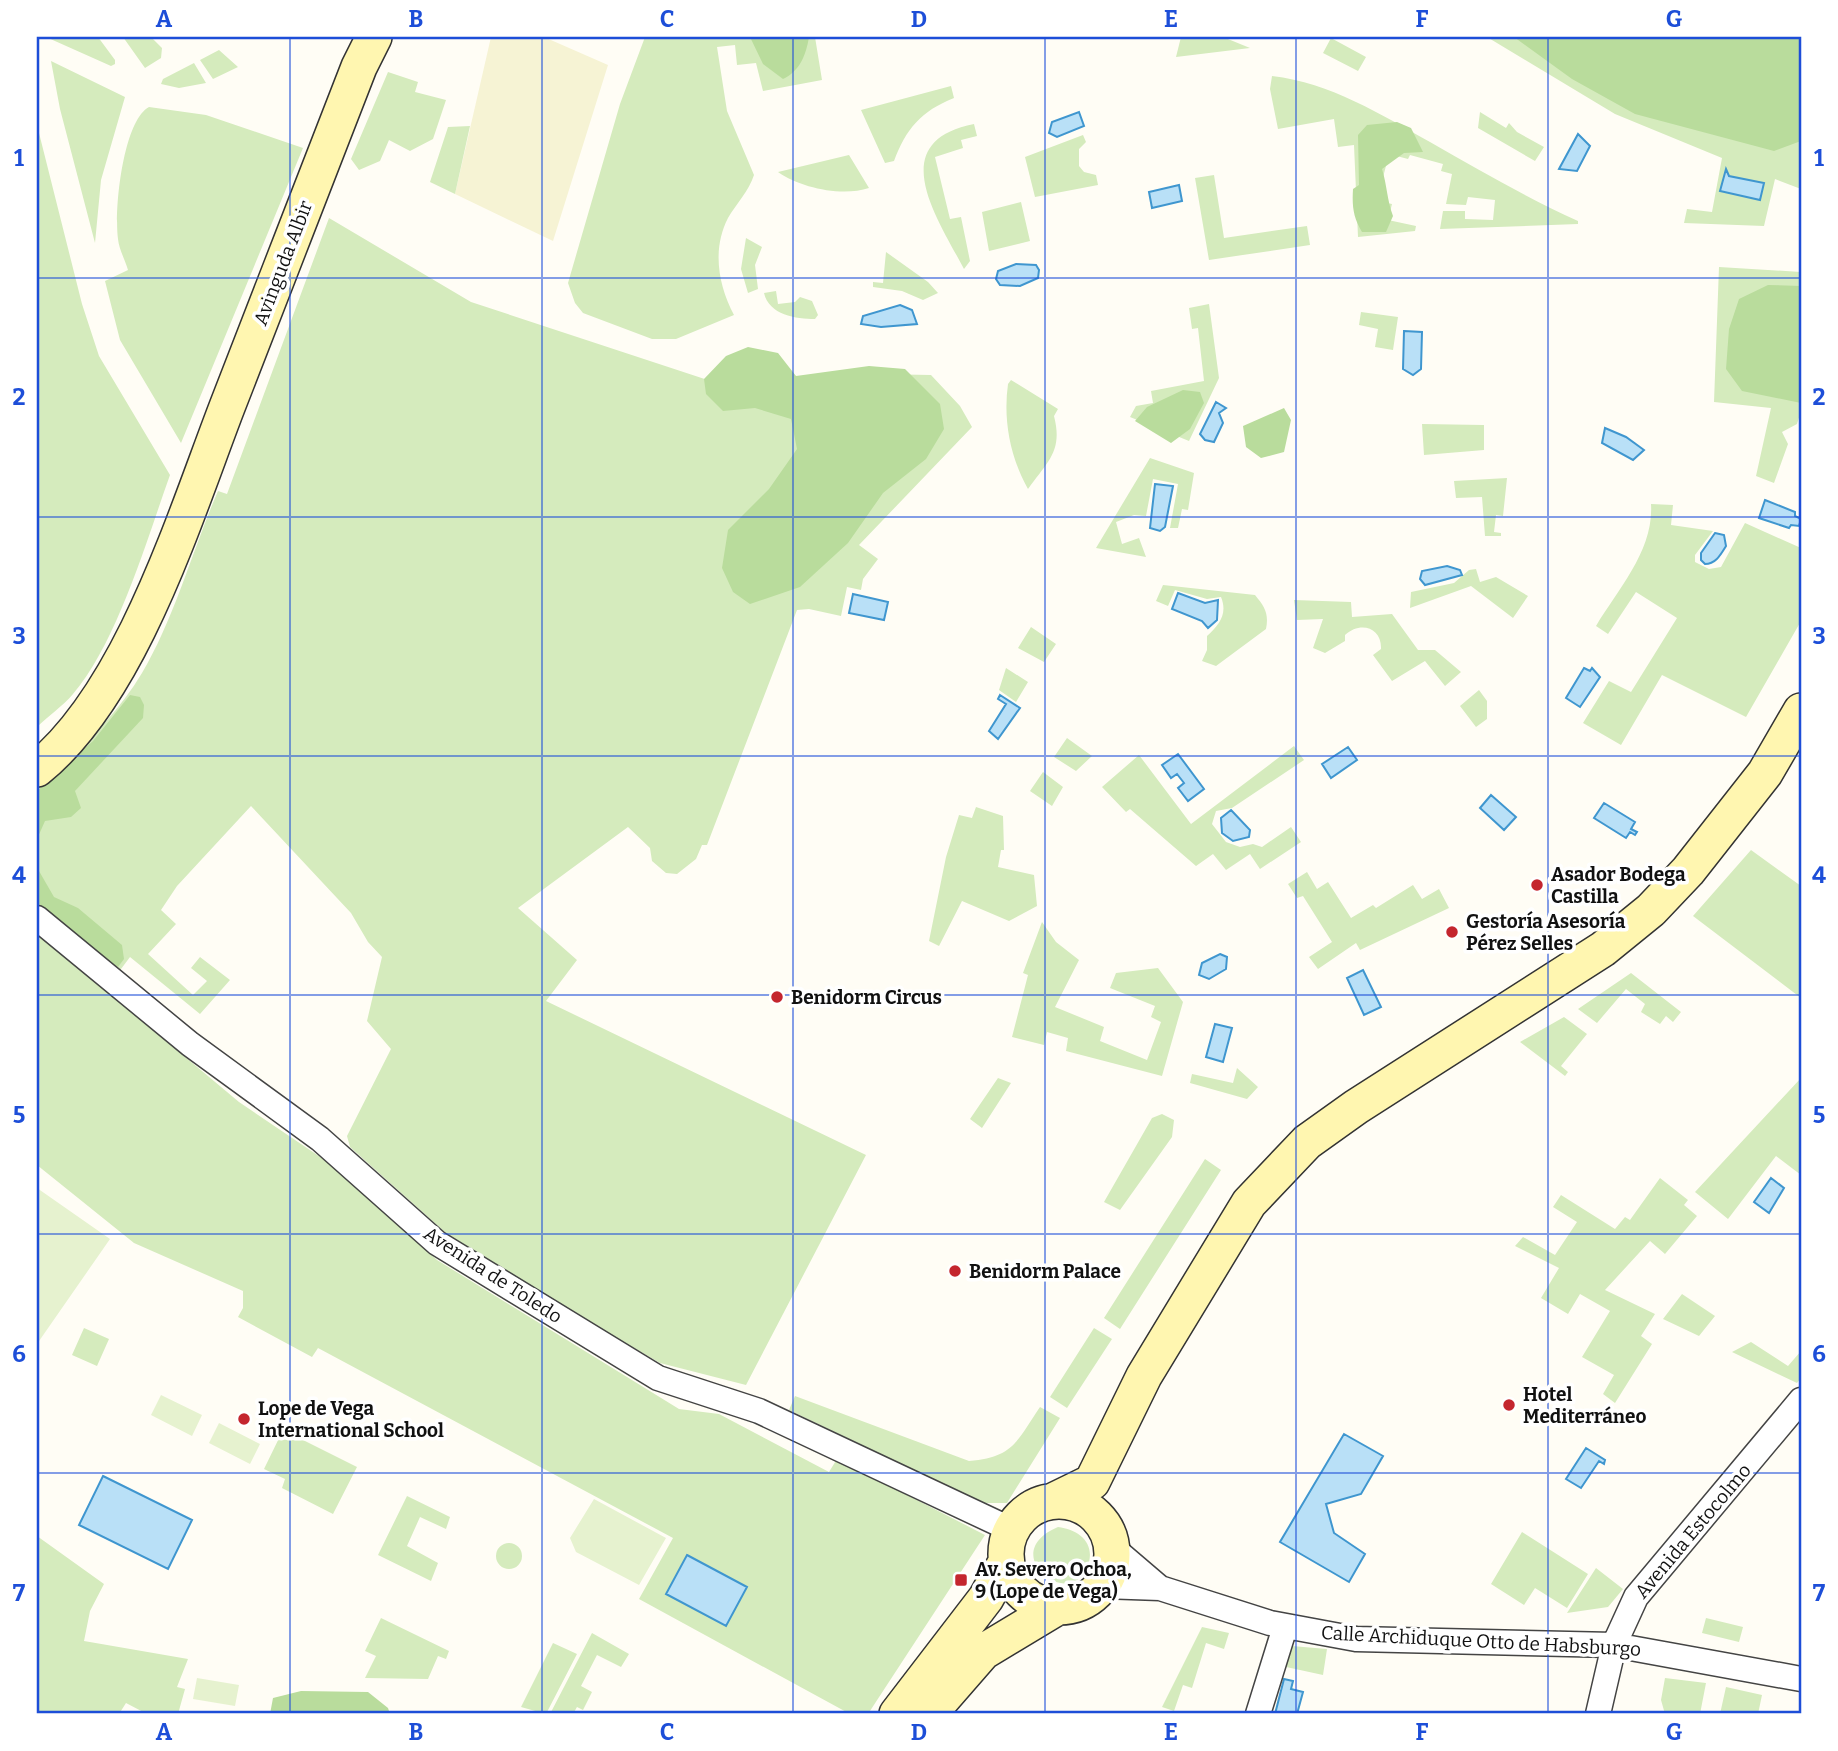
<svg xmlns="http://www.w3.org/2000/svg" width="1838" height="1751" font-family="Bitter,serif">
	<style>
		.farmland { fill: #f6f3d4 }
		.green { fill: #d5ebbd }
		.forest { fill: #b9dc9c }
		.pitch { fill: #e6f2cf }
		.water { fill: #b9e0f7; stroke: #3f96cf; stroke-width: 2 }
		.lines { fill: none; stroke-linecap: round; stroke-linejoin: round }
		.street-casing { stroke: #444; stroke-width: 27 }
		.secondary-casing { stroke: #333; stroke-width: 38 }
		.street { stroke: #fff; stroke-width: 24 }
		.secondary { stroke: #fff6b0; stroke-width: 35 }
		.grid { fill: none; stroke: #1d4ed8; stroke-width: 2; stroke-opacity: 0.55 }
		.poi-dot { fill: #c4262e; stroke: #fff; stroke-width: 2.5 }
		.labels { text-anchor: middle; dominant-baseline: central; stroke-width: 7; stroke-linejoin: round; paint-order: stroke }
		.street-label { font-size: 19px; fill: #111; stroke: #fff }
		.poi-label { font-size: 19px; font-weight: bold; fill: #111; stroke: #fff; text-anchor: start }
		.neatline { fill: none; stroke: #1d4ed8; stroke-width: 2.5 }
		.grid-label { font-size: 23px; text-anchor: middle; font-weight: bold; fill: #1d4ed8 }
	</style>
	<rect width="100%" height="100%" fill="#fffdf5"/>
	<!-- farmland -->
	<path class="farmland" d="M491,37H544L608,65L553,241L455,194Z"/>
	<!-- green -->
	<path class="green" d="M46,37H98L115,60V64L111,66Z
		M123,37H151L162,48L161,58L145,68Z
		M645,37H815L822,80L763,91L756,63L737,65L735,45L717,47L727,111L754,175C749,191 736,204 728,218C712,249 718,285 734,315L676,339H652L583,313L575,303L568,283L620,104Z
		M1181,37H1223L1250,48L1176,57Z
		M1487,37H1801V189L1775,179L1764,226L1684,223L1687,209L1712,212L1722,158L1615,114Z
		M1331,38L1366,57L1358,71L1323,53Z
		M219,50L238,67L213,79L200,60Z
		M51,61L125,97L101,180L95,243L60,109Z
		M194,63L206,83L179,88L161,84L163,79Z
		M388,72L418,82L415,92L446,100L433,139L410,151L389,140L380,161L359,170L351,159Z
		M1272,76C1331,83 1380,114 1430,142C1479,170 1527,198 1578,221V224L1440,229L1443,211H1465V219L1493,220L1495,200L1468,197L1466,205L1446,204L1452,174L1441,171L1443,164L1410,155L1408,159L1389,154L1377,201L1392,204L1388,220L1416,226L1415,231L1358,237L1354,145L1338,147L1334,119L1278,129L1270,89Z
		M951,86L954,98C921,111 906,129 894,161L885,163L861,110Z
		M149,107L206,115L303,148L181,443L120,340L105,281L128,270C125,260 119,249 118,239C114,210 123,121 149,107Z
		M1480,112L1506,128L1509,123L1517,132L1544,147L1535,161L1478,128Z
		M974,124L977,136L961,140L963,148L935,157L950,219L961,217L970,261L964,269C938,219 883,142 974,124Z
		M37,125L82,304L99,356L170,475C147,539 117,643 73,694C63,706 48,716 37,727Z
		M470,126L455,194L430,182L448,127Z
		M1083,135L1086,142L1079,149V166L1084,172L1096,175L1098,185L1035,197L1025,157Z
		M849,155L869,188C842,197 801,188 778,172Z
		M1214,175L1224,238L1307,226L1310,245L1209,260L1195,178Z
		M1021,202L1030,241L989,251L982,212Z
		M329,218L471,302L732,388L877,374L931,375L960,406L972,427L859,545L878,559L863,579L861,590L847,587L841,616L809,609L797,610L707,845H702L696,859L677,874L666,873L652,861L650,848L628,827L518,908L577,960L546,1001L866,1155L746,1385L660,1363L466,1251L350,1147L347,1136L391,1049L367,1021L382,957L368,942L351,913L251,806L177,886L161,910L176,924L148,954L193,995L207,981L191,968L200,957L230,980L200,1014L130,957L118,973L37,905V786C76,753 115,718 142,673C175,617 192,551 218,491L227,494Z
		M746,238L762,247L755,265L758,289L748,293L741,269Z
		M886,252L928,282L938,293L923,300L902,291L873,287V282L883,283Z
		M1719,267L1801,272V411L1797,424L1782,432L1788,444L1774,483L1756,476L1771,408L1714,402Z
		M776,291L778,304L795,302L800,297L812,301L818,315L815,319C796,319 769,315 764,293Z
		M1209,304L1219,378L1189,441L1130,417L1136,406L1153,403L1151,391L1204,381L1198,328L1192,329L1189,308Z
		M1361,312L1398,317L1393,350L1375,347L1378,329L1359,325Z
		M1011,380L1058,409L1054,416C1063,451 1048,461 1028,489C1010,457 1003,420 1008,384Z
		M1422,424L1484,425V450L1424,455Z
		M1150,458L1194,473L1188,510L1182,509L1178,528H1170L1178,484L1153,479L1146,516L1134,515L1116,522L1122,544L1139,538L1146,557L1096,548Z
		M1507,478L1503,516L1496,515L1494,532L1501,533V536H1485L1482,497L1456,498L1454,481Z
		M1651,504L1673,505L1671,525L1713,531L1695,555V562L1709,569L1721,567L1745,523L1801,548V621L1746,717L1662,675L1621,745L1583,723L1609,681L1631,692L1677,618L1636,592L1608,634L1596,626C1619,588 1654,550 1651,504Z
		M1476,569L1480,582L1496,577L1528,596L1513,618L1471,586L1410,608L1411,592L1454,583L1469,570Z
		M1163,585L1255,595C1265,607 1269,614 1266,629L1216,666L1202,661L1207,650V636C1219,625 1228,614 1221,597L1207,599L1175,590L1168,606L1156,601Z
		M1294,600L1351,602L1352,617L1392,614L1418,650H1435L1461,672L1445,686L1425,661L1392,681L1373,655L1381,649C1382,627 1360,621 1345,635V641L1325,653L1313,648L1323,619L1297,620Z
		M1031,627L1056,644L1044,662L1018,648Z
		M1006,668L1028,682L1016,702L999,690Z
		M1479,690L1487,701V719L1476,727L1460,706Z
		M1067,738L1092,756L1076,771L1054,757Z
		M1294,746L1304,760L1232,808L1216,811L1212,824L1226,842L1240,847L1253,844L1262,847L1291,827L1301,842L1260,869L1250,854L1226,870L1213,854L1196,866L1130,809L1126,812L1102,787L1139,755L1191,824Z
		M1043,772L1063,787L1052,806L1030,791Z
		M976,807L1003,816L1004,850H1001L998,867L1034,875L1037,906L1009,921L962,901L939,946L929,941L946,857L959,815L972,818Z
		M1751,850L1801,886V998L1693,916Z
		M1307,872L1317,889L1328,882L1351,918L1373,905L1376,908L1413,885L1422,899L1439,889L1449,908L1360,950L1356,943L1318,969L1309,957L1332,942L1303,896L1297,898L1288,884Z
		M1042,922L1056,942L1079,960L1055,1007L1104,1027L1100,1041L1147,1060L1161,1022L1151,1017L1155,1006L1110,988L1116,973L1158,968L1183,1002L1162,1076L1066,1051L1068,1038L1047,1032L1044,1045L1012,1037L1028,975L1023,973Z
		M37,933L239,1102L338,1169L437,1260L679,1409L719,1414L829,1472L837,1459L985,1535L868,1714H850L639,1599L673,1538L318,1348L312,1357L238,1317L243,1308V1291L134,1243L37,1165Z
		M1631,973L1681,1012L1673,1022L1666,1016L1660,1024L1641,1012L1645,1004L1626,989L1597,1023L1578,1009Z
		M1564,1017L1587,1034L1561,1066L1568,1072L1565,1076L1520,1042Z
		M1237,1068L1258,1087L1247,1099L1190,1083L1192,1074L1233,1083Z
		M998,1078L1011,1083L982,1128L970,1119Z
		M1801,1078V1175L1776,1156L1728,1219L1695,1192Z
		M1162,1114L1174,1120L1172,1137L1120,1210L1104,1202L1152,1118Z
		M1205,1159L1221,1170L1120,1329L1104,1318Z
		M1660,1178L1688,1200L1684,1205L1697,1216L1665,1254L1650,1241L1605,1290L1655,1314L1641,1336L1652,1344L1615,1403L1603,1394L1614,1375L1582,1357L1610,1311L1580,1294L1568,1314L1541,1298L1559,1268L1515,1246L1523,1237L1555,1255L1577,1222L1553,1207L1561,1195L1615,1229L1625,1217L1630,1220Z
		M1682,1294L1715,1316L1699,1336L1663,1319Z
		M84,1328L109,1339L97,1366L72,1355Z
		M1094,1328L1112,1339L1067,1408L1050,1397Z
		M1751,1342L1788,1366L1801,1351V1378L1797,1383L1732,1352Z
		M795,1396L969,1461C1014,1457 1016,1442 1040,1407L1060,1418L1007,1503H982L789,1410Z
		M283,1430L357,1467L333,1514L282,1488L285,1479L264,1469Z
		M407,1496L450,1517L446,1529L420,1517L407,1546L438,1563L431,1581L378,1555Z
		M1058,1527C1080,1530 1097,1544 1087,1568C1068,1611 996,1553 1058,1527Z
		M1522,1532L1588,1574L1567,1608L1535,1588L1524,1605L1491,1584Z
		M37,1536L104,1584L90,1611L84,1641L188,1659L177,1687L185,1689L178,1714H147L126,1703L119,1714L42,1712L37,1714Z
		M496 1556a13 13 0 1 1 26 0a13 13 0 1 1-26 0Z
		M1596,1568L1623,1589L1608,1607L1567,1613Z
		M381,1618L449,1651L446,1659L438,1656L428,1679L365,1678L376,1656L365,1651Z
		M1706,1618L1743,1627L1739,1642L1702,1633Z
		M1202,1627L1229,1633L1224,1649L1206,1643L1192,1688L1183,1685L1174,1711L1162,1707Z
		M592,1633L629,1654L621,1667L597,1655L581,1686L592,1692L583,1710L577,1707L573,1714H550Z
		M553,1643L577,1654L546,1714L521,1707Z
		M1292,1646L1327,1649L1323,1675L1277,1665Z
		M1665,1678L1706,1683L1700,1714H1665L1661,1700Z
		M1726,1687L1762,1695L1758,1714H1720Z"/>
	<!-- forest -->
	<path class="forest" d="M750,37H809C806,55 800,71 783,79L763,64Z
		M1514,37H1801V141L1774,151L1635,114L1572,79Z
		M1397,122L1411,128L1423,152L1404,153L1382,169C1387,185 1387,200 1393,216L1386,232H1362C1353,217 1352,206 1353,189L1359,185L1358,135L1367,125Z
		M1768,285L1801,286V403L1742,391L1726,369L1729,329L1739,299Z
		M748,347L778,353L796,376L869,366L905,369L940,404L944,429L926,459L883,493L848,543L800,587L750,604L733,592L722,568L728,530L769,489L797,449L791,419L755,408L723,411L706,394L704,379L726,356Z
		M1183,390L1200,392L1204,403L1190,429L1171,443L1135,421L1147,407Z
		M1284,408L1291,420L1284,452L1261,458L1246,447L1243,426Z
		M130,695L140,697L144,705L143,718L75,791L81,808L71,817L45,821L37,839V791L93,741Z
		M37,858L39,871L54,897L78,908L122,945L124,959L118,967L37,909Z
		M301,1691L368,1692L388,1708L390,1714H270L273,1698Z"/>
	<!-- pitch -->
	<path class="pitch" d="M37,1188L110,1239L37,1344Z
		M161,1395L202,1415L192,1436L151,1415Z
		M219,1423L260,1444L250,1464L209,1443Z
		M594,1499L666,1538L639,1585L576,1552L570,1538Z
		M197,1678L239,1685L235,1706L193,1699Z"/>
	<!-- water -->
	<path class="water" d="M1079,112L1084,126L1057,137L1049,133L1052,122Z
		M1578,134L1590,146L1577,171L1559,169Z
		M1726,169L1729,176L1764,183L1760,200L1720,191Z
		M1179,185L1182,201L1152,208L1149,192Z
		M1016,264L1036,265L1039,270L1038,278L1020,286L1000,285L996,279L998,271Z
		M900,305L912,310L917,324L881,327L861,324L863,316Z
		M1404,331L1422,332L1421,369L1413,375L1403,369Z
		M1216,402L1226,408L1219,413L1223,423L1214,442L1205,440L1200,434Z
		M1605,428L1626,437L1644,450L1633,460L1602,443Z
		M1155,484L1173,486L1165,527L1160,531L1150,528Z
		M1765,500L1795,512V516L1801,519L1799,526L1791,525L1789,528L1759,518Z
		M1715,533L1724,535L1726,546C1721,554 1716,564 1705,564L1701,560V553Z
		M1447,566L1460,570L1462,575L1425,585L1420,579L1422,571Z
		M1178,593L1205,603L1218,600L1217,620L1208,628L1202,621L1172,609Z
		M853,594L888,602L884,620L849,613Z
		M1584,668L1590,671L1592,668L1600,677L1580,707L1566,698Z
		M1000,695L1020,708L998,739L989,731L1006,704L998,699Z
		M1348,747L1357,760L1331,778L1322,764Z
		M1178,754L1204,789L1188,801L1178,788L1184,783L1177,774L1171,778L1162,765Z
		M1491,795L1516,817L1504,830L1480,808Z
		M1604,803L1635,822L1631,829L1637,832L1635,835L1630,832L1626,838L1594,818Z
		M1231,810L1250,830L1249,837L1233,841L1222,833L1221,818Z
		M1220,954L1227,957L1226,969L1209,979L1199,975L1202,963Z
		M1363,970L1381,1007L1364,1015L1347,978Z
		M1215,1024L1232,1028L1223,1062L1206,1057Z
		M1771,1178L1784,1188L1769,1213L1754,1202Z
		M1344,1434L1383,1456L1361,1494L1326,1504L1334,1533L1365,1554L1349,1582L1280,1542Z
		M1586,1448L1605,1460L1604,1464L1599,1461L1581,1488L1566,1479Z
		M103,1476L192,1520L168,1569L79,1525Z
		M687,1555L747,1587L726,1626L666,1594Z
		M1284,1679L1293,1681L1291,1689L1303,1692L1297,1714H1275Z"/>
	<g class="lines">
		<!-- street casing -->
		<g class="street-casing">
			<path id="street" d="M37,918L190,1044L320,1139L437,1243L658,1378L759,1411L1012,1530
				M1112,1547L1160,1588
				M1103,1586L1160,1588L1270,1623L1356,1639L1614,1645L1801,1679
				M1258,1714L1285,1627
				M1598,1714L1614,1645L1636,1597L1801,1400"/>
		</g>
		<!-- secondary casing -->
		<g class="secondary-casing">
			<path id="secondary" d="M37,769C131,693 184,519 227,407C271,294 315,180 359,67L374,37
				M1006 1554a53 53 0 1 1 106 0a53 53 0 1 1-106 0Z
				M1053,1501L1092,1482L1144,1376L1249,1203L1307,1142L1356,1107L1603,949L1651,910L1688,871L1765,773L1801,711
				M897,1714L986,1598L1005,1564
				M929,1714L983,1652L1056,1608"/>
		</g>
		<!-- street -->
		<use href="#street" class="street"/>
		<!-- secondary -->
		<use href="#secondary" class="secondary"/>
	</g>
	<!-- grid -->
	<path class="grid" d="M290,37V1714M542,37V1714M793,37V1714M1045,37V1714M1296,37V1714M1548,37V1714M37,278H1801M37,517H1801M37,756H1801M37,995H1801M37,1234H1801M37,1473H1801"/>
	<!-- markers -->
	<g class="poi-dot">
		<circle cx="1537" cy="885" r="7"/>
		<circle cx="1452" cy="932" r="7"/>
		<circle cx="777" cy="997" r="7"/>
		<circle cx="955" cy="1271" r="7"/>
		<circle cx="1509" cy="1405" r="7"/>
		<circle cx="244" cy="1419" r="7"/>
		<rect x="954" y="1573" width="14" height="14" rx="3.5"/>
	</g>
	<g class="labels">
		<!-- street labels -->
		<g class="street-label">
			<text transform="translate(283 263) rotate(-69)">Avinguda Albir</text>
			<text transform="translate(493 1275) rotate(33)">Avenida de Toledo</text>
			<text transform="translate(1693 1531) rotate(-50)">Avenida Estocolmo</text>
			<text transform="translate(1481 1641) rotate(3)">Calle Archiduque Otto de Habsburgo</text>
		</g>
		<!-- poi labels -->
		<g class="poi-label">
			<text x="1551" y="874">Asador Bodega<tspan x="1551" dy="22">Castilla</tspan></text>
			<text x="1466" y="921">Gestoría Asesoría<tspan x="1466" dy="22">Pérez Selles</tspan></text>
			<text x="791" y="997">Benidorm Circus</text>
			<text x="969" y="1271">Benidorm Palace</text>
			<text x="1523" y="1394">Hotel<tspan x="1523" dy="22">Mediterráneo</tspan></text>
			<text x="258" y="1408">Lope de Vega<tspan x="258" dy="22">International School</tspan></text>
			<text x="975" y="1569">Av. Severo Ochoa,<tspan x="975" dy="22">9 (Lope de Vega)</tspan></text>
		</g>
	</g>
	<!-- border -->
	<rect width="1838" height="1751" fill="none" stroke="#ffffff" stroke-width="77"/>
	<rect x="38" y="38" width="1762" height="1674" class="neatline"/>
	<g class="grid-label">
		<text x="164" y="27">A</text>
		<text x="416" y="27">B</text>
		<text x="667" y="27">C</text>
		<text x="919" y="27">D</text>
		<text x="1171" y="27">E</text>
		<text x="1422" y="27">F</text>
		<text x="1674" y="27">G</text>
		<text x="19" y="166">1</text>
		<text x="1819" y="166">1</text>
		<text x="19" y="405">2</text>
		<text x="1819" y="405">2</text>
		<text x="19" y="644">3</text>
		<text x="1819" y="644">3</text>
		<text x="19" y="883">4</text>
		<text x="1819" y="883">4</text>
		<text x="19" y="1123">5</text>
		<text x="1819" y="1123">5</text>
		<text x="19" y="1362">6</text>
		<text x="1819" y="1362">6</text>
		<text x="19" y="1601">7</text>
		<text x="1819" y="1601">7</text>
		<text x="164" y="1740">A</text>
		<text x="416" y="1740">B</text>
		<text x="667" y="1740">C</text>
		<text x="919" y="1740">D</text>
		<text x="1171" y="1740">E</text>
		<text x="1422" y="1740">F</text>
		<text x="1674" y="1740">G</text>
	</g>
</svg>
